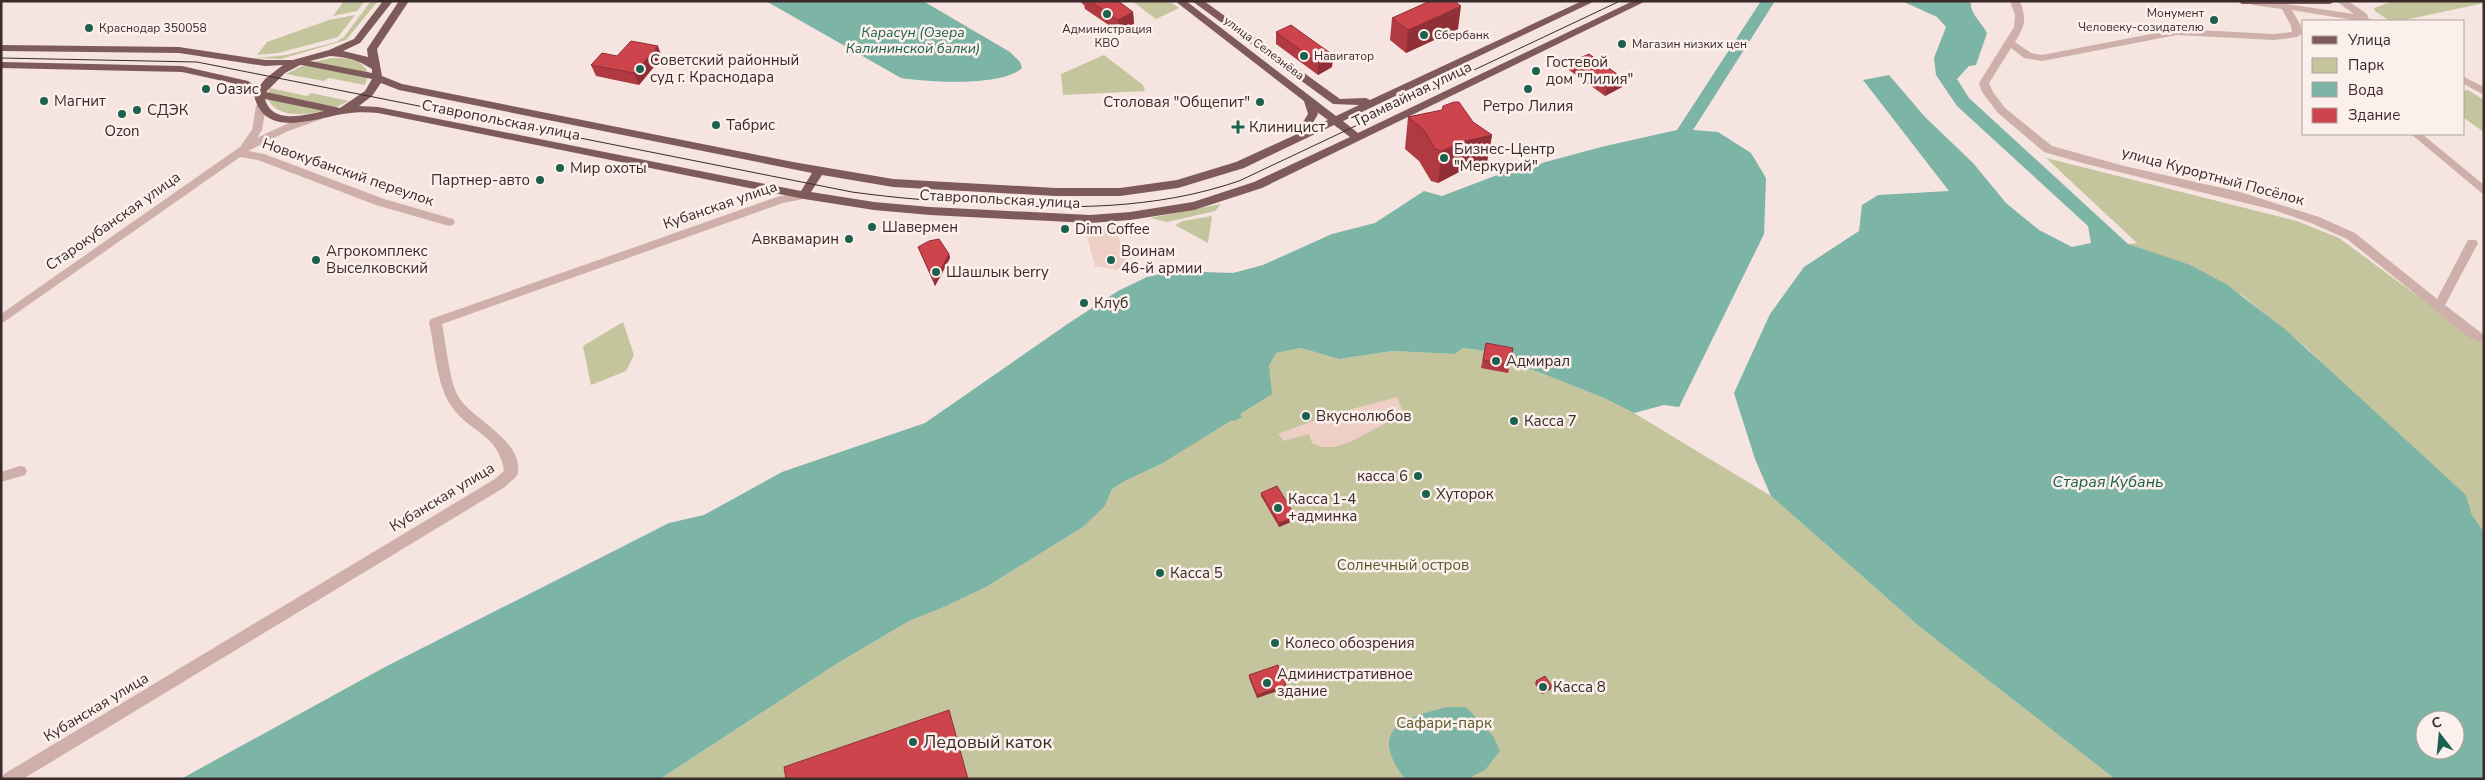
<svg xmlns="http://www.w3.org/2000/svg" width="2485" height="780" font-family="'Nunito Sans',sans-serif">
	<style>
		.green { fill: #c4c59d }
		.plaza { fill: #edcfc5 }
		.water { fill: #7cb4a5; fill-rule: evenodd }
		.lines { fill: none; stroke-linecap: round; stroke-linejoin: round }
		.minor { fill: #ceafaa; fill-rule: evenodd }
		.major { fill: #7e5b5a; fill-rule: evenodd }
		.tram { stroke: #3b2a2a; stroke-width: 1 }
		.wall { fill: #b13a42 }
		.shaded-wall { fill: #903036 }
		.building { fill: #ce444d; stroke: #903036 }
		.poi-dot { fill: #1c604f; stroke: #fbf0ec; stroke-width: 2 }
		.labels { text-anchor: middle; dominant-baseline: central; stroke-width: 5; stroke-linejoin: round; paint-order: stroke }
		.far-poi-label { font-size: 12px; fill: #3b2a2a; stroke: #fbf0ec; text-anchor: start }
		.far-street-label { font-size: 12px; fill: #3b2a2a; stroke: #fbf0ec }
		.far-water-label { font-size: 14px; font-style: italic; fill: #1c604f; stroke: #fbf0ec }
		.poi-label { font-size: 15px; fill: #3b2a2a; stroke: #fbf0ec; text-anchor: start }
		.street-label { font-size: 15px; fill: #3b2a2a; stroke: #fbf0ec }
		.park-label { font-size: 15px; fill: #585b2b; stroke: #fbf0ec }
		.water-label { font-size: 16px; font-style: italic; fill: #1c604f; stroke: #fbf0ec }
		.near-poi-label { font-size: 18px; fill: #3b2a2a; stroke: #fbf0ec; text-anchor: start }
	</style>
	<rect width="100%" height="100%" fill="#f5e4df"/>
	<!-- green -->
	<path class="green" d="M344,1H365L357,11L333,16Z
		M371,1H378L346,40L281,59L256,58L286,55L336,42L344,37Z
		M1132,1H1169L1179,8L1156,19Z
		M2393,1H2484V3L2400,21H2390L2375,11L2374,8Z
		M355,15L338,37L278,53L257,55L267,42L329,20Z
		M1104,55L1143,85L1145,91L1063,95L1061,74Z
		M331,58C344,58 362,58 368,73L313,62Z
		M306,64L368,76L365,85L329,78L324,81L286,74Z
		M270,88L307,96L311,93L349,101L334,108L268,94Z
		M2468,90L2484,100V132L2464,118V91Z
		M267,97L329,110C309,114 277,121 267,97Z
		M2046,158L2297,221L2339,238L2484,345V532L2472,515L2466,495L2334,376L2308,349L2242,295L2128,244L2137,243Z
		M1221,204L1215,211L1167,222L1150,218Z
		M1212,216L1208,243L1175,225L1183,221Z
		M623,322L634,355L626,371L591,385L583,346Z
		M1301,348L1339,359L1392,351L1455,354L1463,348L1515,355L1518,364L1604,398L1634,413L1771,496L1920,627L2115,779H660L833,666L909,621L944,607L986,587L1083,527L1105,506L1112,489L1125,481L1161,464L1269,366L1276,353Z"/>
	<!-- plaza -->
	<path class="plaza" d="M1084,226H1115L1126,260L1118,270L1095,266Z
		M1397,397L1403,412L1395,413L1389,418L1388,422L1350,442L1334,447H1322L1312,443L1309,434L1284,441L1278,434L1326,416Z"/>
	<!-- water -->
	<path class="water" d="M766,1H923L1010,52L1020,62L1022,68C1001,87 928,82 901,78Z
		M1761,1H1775L1693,130L1718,132L1751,153L1766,178L1764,234L1679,407L1664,405L1634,413L1604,398L1518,364L1515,355L1463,348L1455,354L1392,351L1339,359L1301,348L1276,353L1269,366L1272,394L1240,414L1242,417L1234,421L1232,420L1161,464L1125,481L1112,489L1105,506L1083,527L986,587L944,607L909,621L833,666L660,779H181L385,667L669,523L704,515L782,472L925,423L1069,323L1118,291L1147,277L1174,271L1233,273L1263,265L1332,234L1375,223L1424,191L1442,196L1508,171L1529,172L1542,163L1601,147L1677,130Z
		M1902,1H1971C1969,13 1982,23 1987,33L1976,65L1969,66L1957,79L1969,98L2128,244L2190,265L2226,284L2286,330L2466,495L2472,515L2484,532V779H2115L1920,627L1771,496L1755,459L1734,393L1770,314L1804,267L1859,231L1862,205L1878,195L1949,191L1863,80L1889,75L1925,117L1973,163L2006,203L2039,230L2072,247L2091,243L2088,226L1957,106L1936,75L1934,58L1946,27L1937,17ZM2425,720H2455V750H2425Z
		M1447,707H1466L1493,736L1500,751L1485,770L1467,779H1405C1367,729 1403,718 1447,707Z"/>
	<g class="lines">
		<!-- minor -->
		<path class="minor" d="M2010,1H2020C2027,20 2025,25 2015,42L2031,53L2042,55L2177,29L2274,34L2292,32L2291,26L2282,9L2252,5L2248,1H2265L2354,14L2336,1H2348L2367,14L2368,18L2374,21H2359L2292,10L2301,26L2302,34L2297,37L2274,40L2177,35L2042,61L2024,58L2011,48L1989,83L1993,92L2005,108L2052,146L2124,166L2240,192L2319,217L2355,233L2437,299L2468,240H2476L2478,243L2445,305L2484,335V344L2470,338L2347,239L2311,223L2274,210L2086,164L2044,152L1998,113L1982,92L1979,83L2014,27L2015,15Z
			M2464,77L2484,87V95L2464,84Z
			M261,103L266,106L262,130L257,138C269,132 309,112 322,115L323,117L322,119L288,131L248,151L264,154L384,199L453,219L455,222L453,225L449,226L376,205L258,160L240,157L1,324V314L240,147L252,130L256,106Z
			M2411,134H2422L2484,185V195Z
			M804,191L810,195L808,198L783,203L442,324C446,344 449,375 456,392C467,419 522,436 518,473C517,478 508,483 505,487L23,779H1L4,774L495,479L504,471C498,433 470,433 452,407C436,384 435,349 429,322L431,319L777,197Z
			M20,466L25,467L27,471L25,475L1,482V472Z"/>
		<!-- major -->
		<path class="major" d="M383,1H393L360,43L343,51L368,57L367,49L399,1H409L377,49L382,76L402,84L793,162L893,179L1056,188H1120L1177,180L1236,162L1295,135L1308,114L1304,101L1175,1H1186L1336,116L1359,105L1333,104L1192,1H1204L1340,99L1366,98L1370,100L1582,1H1595L1343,121L1358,133L1633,1H1646L1262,188L1194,210L1130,220L1090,223L930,215L874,210L804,199L378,113C366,112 355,112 343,114C312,119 264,139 254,95L241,85L182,72L1,68V62L182,66L248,81L258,88L265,79L283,65L265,66L179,53L1,51V45L179,47L265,60H293L329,50L354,39ZM330,56C347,57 358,60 372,69V73L310,61ZM300,65H302L372,79L365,91L340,108L266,92L285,73ZM381,83L399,90L812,173L801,191L378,107L359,106L372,96ZM265,99L324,111C305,115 272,125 265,99ZM1317,112L1328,120L1310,128L1318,114ZM1334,125L1350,137L1254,182L1193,202L1130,212L1090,215L930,207L874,202L811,192L822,175L893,187L1056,196H1120L1178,188L1244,168Z
			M2237,1H2335L2330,4H2242Z"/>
		<!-- tram -->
		<path class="tram" d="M1,58L197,62L852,192C895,198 937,201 980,204C1069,209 1154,210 1239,181L1620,1"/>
	</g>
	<!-- wall -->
	<path class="wall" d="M1079,1H1118L1133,12L1134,24L1119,32L1085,9L1084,5Z
		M1392,18L1458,29L1406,53L1390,40Z
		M1276,32L1333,55L1332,67L1318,75L1276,44Z
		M662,57L639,85L596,76L591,65Z
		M1571,62L1622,87L1605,96L1569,70Z
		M1442,110L1473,122L1492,135L1486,167L1459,172L1438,183L1431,181L1419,161L1405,149L1408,117Z
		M918,247L949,254L950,258L935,286Z
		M1486,343L1510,365L1508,373L1481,368Z
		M1261,493L1296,517L1295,520L1279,527L1261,496Z
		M1249,675L1286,688L1257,698L1249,678Z
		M1536,681L1551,689L1542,694L1535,684Z"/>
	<!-- shaded-wall -->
	<path class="shaded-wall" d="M1461,6L1458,29L1406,53L1408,30Z
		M1133,12L1134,24L1119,32L1118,20Z
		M658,46L662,57L639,85L634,73Z
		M1333,55L1332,67L1318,75V63Z
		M1624,79L1622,87L1605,96L1607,88Z
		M1492,135L1486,167L1459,172L1438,183L1442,151L1465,141Z
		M949,254L950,258L935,286L934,282Z
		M1296,517L1295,520L1279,527V523Z
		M1286,685V688L1257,698V695Z
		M1552,686L1551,689L1542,694L1543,690Z"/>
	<!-- building -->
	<path class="building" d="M1090,1H1118L1133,12L1118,20Z
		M1430,1H1454L1461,6L1408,30L1392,18Z
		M1291,25L1333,55L1318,63L1276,32Z
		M631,41L658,46L634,73L591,65L602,53L617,56Z
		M1589,54L1624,79L1607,88L1571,62Z
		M1454,102H1459L1473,122L1492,135L1465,141L1442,151L1435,149L1424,130L1408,117L1442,110L1443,106Z
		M939,239L949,254L934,282L918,247L929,241Z
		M1486,343L1513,348L1510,365L1483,360Z
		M1277,486L1296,517L1279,523L1261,493Z
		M1278,665L1286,685L1257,695L1249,675Z
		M1545,676L1552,686L1543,690L1536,681Z
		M949,710L968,779H786L784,767Z"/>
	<!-- markers -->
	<g class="poi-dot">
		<circle cx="1107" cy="14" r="5"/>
		<circle cx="2214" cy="20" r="5"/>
		<circle cx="89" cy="28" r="5"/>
		<circle cx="1424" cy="35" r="5"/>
		<circle cx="1622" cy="44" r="5"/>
		<circle cx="1304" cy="56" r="5"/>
		<circle cx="640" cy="69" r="5"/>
		<circle cx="1536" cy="71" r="5"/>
		<circle cx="206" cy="89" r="5"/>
		<circle cx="1528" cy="89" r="5"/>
		<circle cx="44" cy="101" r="5"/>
		<circle cx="1260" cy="102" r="5"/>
		<circle cx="137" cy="110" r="5"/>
		<circle cx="122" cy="114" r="5"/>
		<circle cx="716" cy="125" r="5"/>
		<path d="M1235.5 119.5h5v5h5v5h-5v5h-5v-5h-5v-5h5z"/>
		<circle cx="1444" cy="158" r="5"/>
		<circle cx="560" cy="168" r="5"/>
		<circle cx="540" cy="180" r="5"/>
		<circle cx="872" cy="227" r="5"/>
		<circle cx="1065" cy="229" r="5"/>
		<circle cx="849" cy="239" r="5"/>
		<circle cx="316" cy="260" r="5"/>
		<circle cx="1111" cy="260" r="5"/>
		<circle cx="936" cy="272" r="5"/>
		<circle cx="1084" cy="303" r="5"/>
		<circle cx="1496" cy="361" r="5"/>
		<circle cx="1306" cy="416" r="5"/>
		<circle cx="1514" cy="421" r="5"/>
		<circle cx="1418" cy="476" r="5"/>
		<circle cx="1426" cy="494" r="5"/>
		<circle cx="1278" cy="508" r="5"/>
		<circle cx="1160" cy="573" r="5"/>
		<circle cx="1275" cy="643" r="5"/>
		<circle cx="1267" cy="683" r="5"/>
		<circle cx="1543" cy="687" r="5"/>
		<circle cx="913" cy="742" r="5"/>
	</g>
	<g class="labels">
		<!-- far-poi labels -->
		<g class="far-poi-label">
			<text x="2204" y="13" text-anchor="end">Монумент<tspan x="2204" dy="14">Человеку-созидателю</tspan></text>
			<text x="99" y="28">Краснодар 350058</text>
			<text x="1107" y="29" text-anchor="middle">Администрация<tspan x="1107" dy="14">КВО</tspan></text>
			<text x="1434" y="35">Сбербанк</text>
			<text x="1632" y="44">Магазин низких цен</text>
			<text x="1314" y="56">Навигатор</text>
		</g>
		<!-- far-street labels -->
		<g class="far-street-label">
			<text transform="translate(1264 48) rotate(37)">улица Селезнёва</text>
		</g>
		<!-- far-water labels -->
		<g class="far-water-label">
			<text x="913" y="32">Карасун (Озера<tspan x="913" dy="16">Калининской балки)</tspan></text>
		</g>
		<!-- poi labels -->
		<g class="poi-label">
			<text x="650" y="60">Советский районный<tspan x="650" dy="17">суд г. Краснодара</tspan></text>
			<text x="1546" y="62">Гостевой<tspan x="1546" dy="17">дом "Лилия"</tspan></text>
			<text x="216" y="89">Оазис</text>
			<text x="54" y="101">Магнит</text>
			<text x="1250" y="102" text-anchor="end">Столовая "Общепит"</text>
			<text x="1528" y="106" text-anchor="middle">Ретро Лилия</text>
			<text x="147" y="110">СДЭК</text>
			<text x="726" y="125">Табрис</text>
			<text x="1249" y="127">Клиницист</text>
			<text x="122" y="131" text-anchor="middle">Ozon</text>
			<text x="1454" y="149">Бизнес-Центр<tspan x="1454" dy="17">"Меркурий"</tspan></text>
			<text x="570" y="168">Мир охоты</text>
			<text x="530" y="180" text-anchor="end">Партнер-авто</text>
			<text x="882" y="227">Шавермен</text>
			<text x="1075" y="229">Dim Coffee</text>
			<text x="839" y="239" text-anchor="end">Авквамарин</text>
			<text x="326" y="251">Агрокомплекс<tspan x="326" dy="17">Выселковский</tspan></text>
			<text x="1121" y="251">Воинам<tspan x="1121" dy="17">46-й армии</tspan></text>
			<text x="946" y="272">Шашлык berry</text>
			<text x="1094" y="303">Клуб</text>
			<text x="1506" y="361">Адмирал</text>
			<text x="1316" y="416">Вкуснолюбов</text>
			<text x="1524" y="421">Касса 7</text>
			<text x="1408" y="476" text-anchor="end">касса 6</text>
			<text x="1436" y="494">Хуторок</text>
			<text x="1288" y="499">Касса 1-4<tspan x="1288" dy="17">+админка</tspan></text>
			<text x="1170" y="573">Касса 5</text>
			<text x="1285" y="643">Колесо обозрения</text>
			<text x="1277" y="674">Административное<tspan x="1277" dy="17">здание</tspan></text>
			<text x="1553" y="687">Касса 8</text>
		</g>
		<!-- street labels -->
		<g class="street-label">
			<text transform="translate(1412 94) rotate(-26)">Трамвайная улица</text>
			<text transform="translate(501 120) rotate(11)">Ставропольская улица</text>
			<text transform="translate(348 172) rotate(19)">Новокубанский переулок</text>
			<text transform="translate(2213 176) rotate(15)">улица Курортный Посёлок</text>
			<text transform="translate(1000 199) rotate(3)">Ставропольская улица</text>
			<text transform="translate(720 205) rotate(-19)">Кубанская улица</text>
			<text transform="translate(113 221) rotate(-35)">Старокубанская улица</text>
			<text transform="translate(442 497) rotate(-31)">Кубанская улица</text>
			<text transform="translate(96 707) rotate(-31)">Кубанская улица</text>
		</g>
		<!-- park labels -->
		<g class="park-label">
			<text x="1403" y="565">Солнечный остров</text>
			<text x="1444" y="723">Сафари-парк</text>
		</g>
		<!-- water labels -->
		<g class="water-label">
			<text x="2108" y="482">Старая Кубань</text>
		</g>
		<!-- near-poi labels -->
		<g class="near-poi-label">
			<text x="923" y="742">Ледовый каток</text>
		</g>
	</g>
	<!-- border -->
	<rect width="2485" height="780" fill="none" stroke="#3b2a2a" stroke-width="5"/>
	<!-- legend -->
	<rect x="2302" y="20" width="162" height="115" fill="#fbf0ec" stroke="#aea19e"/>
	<rect x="2312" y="36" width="25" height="8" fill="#7e5b5a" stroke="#aea19e"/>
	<text x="2348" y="45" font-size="15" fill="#3b2a2a">Улица</text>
	<rect x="2312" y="58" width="25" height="15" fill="#c4c59d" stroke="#aea19e"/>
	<text x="2348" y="70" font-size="15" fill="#3b2a2a">Парк</text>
	<rect x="2312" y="82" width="25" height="15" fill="#7cb4a5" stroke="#aea19e"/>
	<text x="2348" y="95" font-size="15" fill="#3b2a2a">Вода</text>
	<rect x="2312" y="108" width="25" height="15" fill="#ce444d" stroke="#aea19e"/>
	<text x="2348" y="120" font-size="15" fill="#3b2a2a">Здание</text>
	<!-- north arrow -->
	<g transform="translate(2440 735) rotate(344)"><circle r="24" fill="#fbf0ec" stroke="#aea19e"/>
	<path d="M0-4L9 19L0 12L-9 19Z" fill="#1c604f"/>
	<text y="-8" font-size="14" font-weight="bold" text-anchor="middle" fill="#3b2a2a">С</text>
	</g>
</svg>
